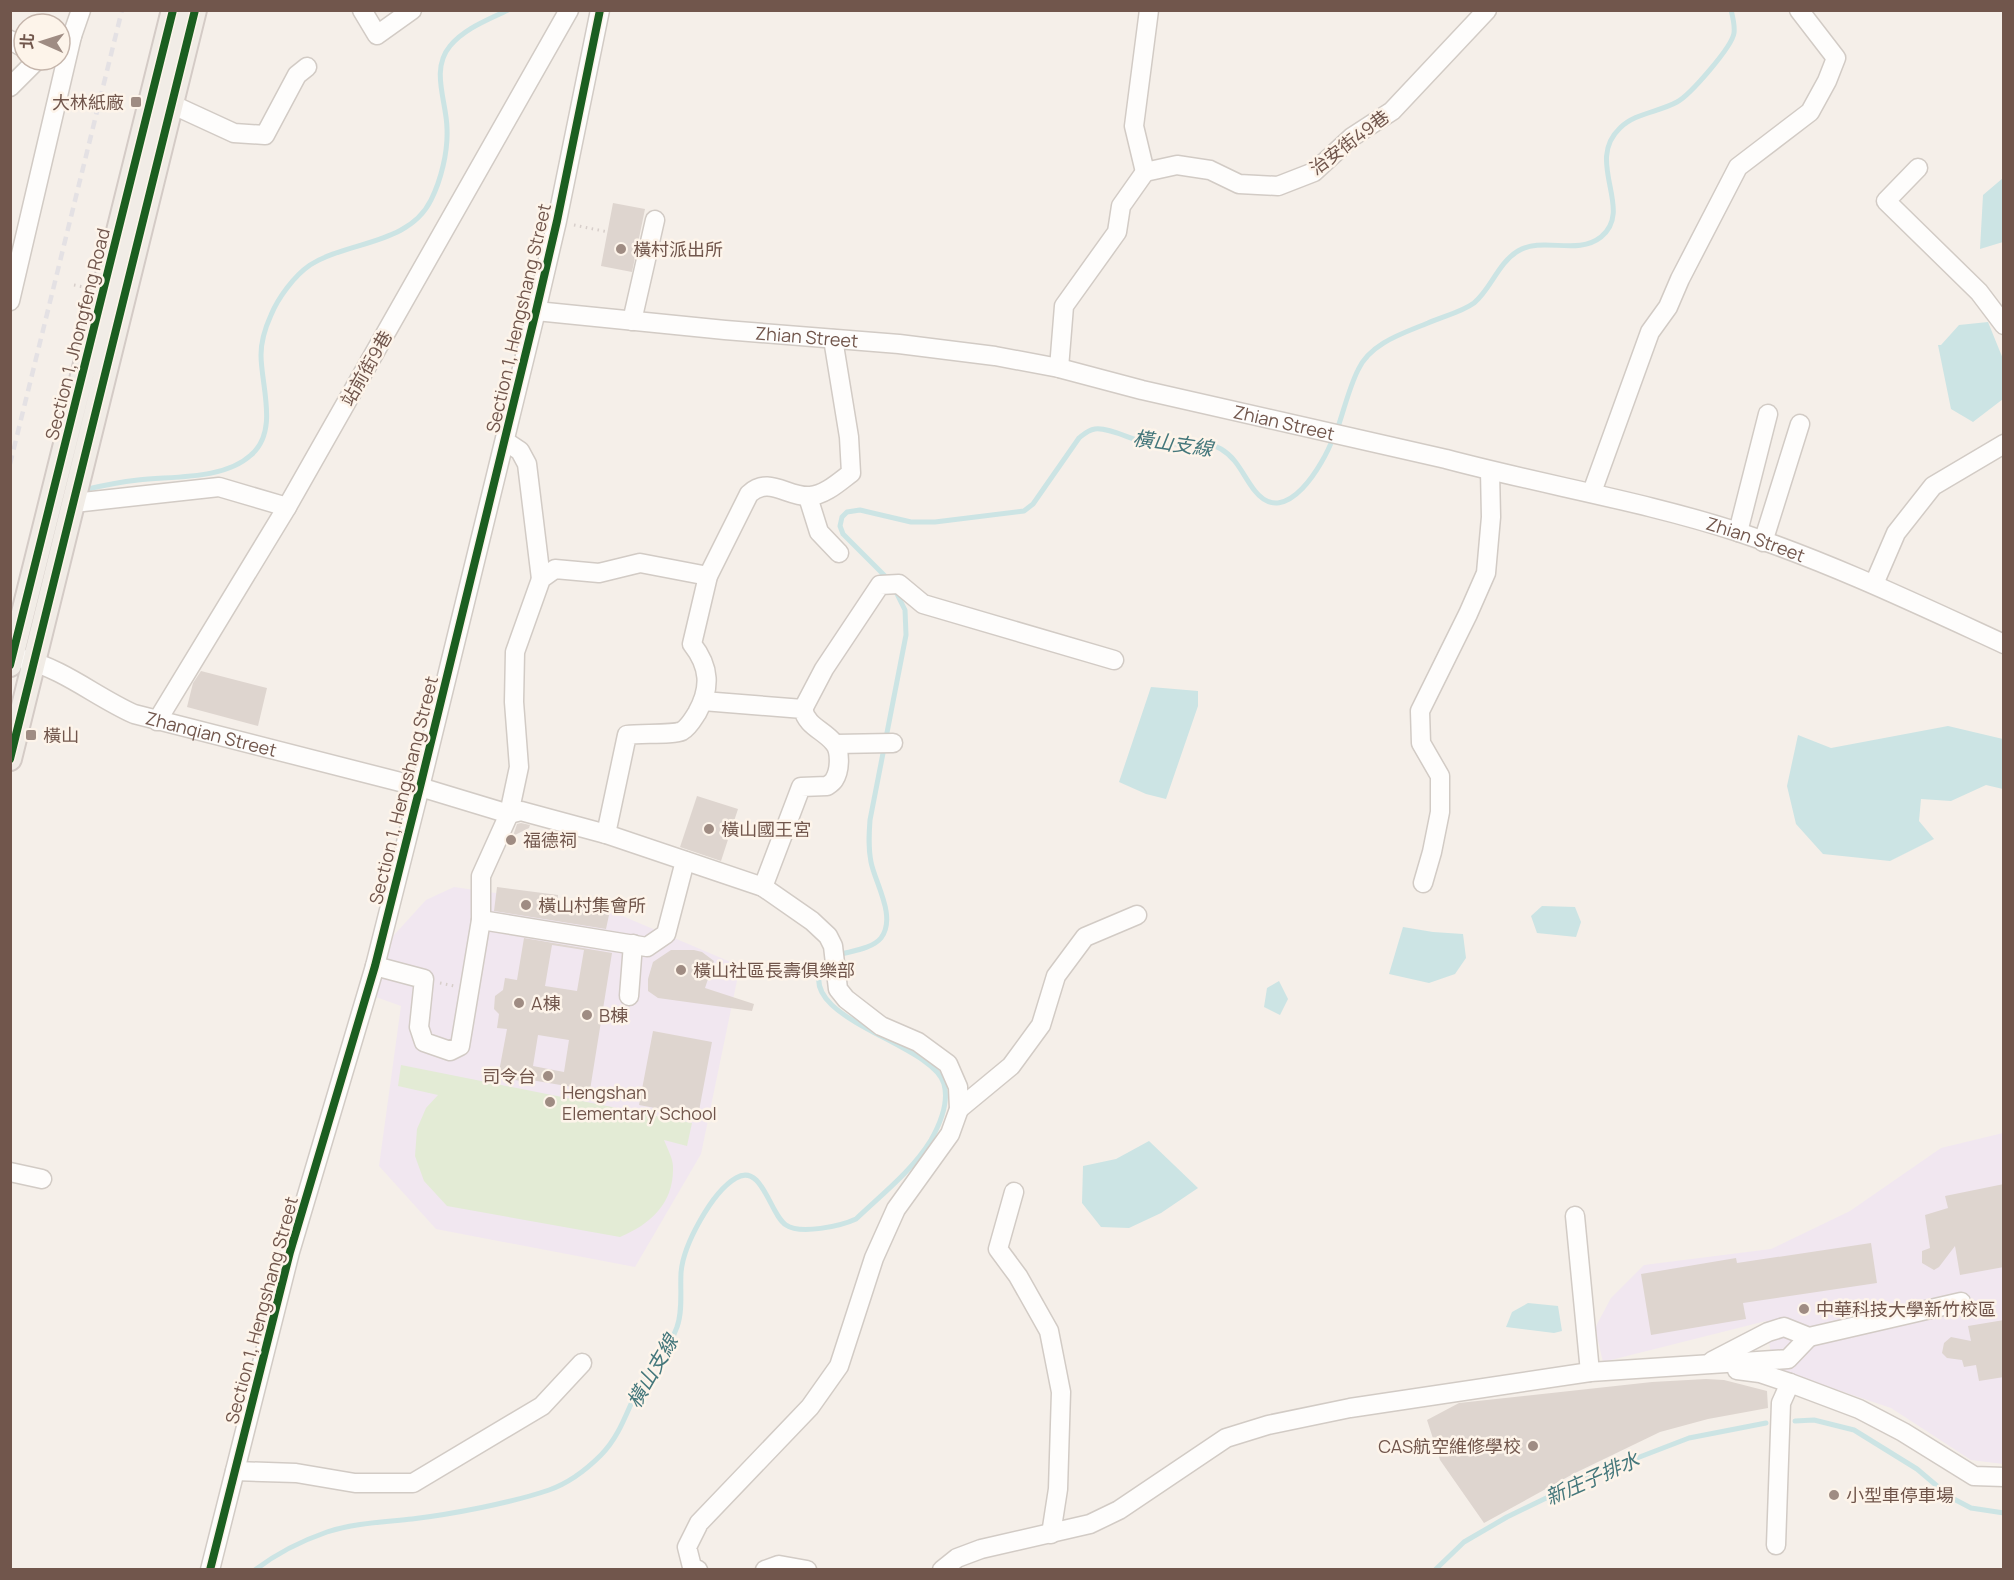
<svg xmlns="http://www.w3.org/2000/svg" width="2014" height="1580" font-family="Manrope,'Noto Sans TC',sans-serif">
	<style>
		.education { fill: #f1e7f0 }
		.green { fill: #e3ebd5 }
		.water { fill: #cce4e4 }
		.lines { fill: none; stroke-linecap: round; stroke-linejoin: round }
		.stream { stroke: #cce4e4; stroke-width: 5 }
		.building { fill: #ded5cf; fill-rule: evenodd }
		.minor-casing { stroke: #d2cbc5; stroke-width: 21 }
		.major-casing { stroke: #d4cbc6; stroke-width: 26 }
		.path { stroke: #d7ceca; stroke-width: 3; stroke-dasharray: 1.5 4.5; stroke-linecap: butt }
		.minor { stroke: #fefdfc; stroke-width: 18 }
		.major { stroke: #f1ece6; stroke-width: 22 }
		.rail { stroke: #e4e1e4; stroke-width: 4.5; stroke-dasharray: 9 6; stroke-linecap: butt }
		.cycleway-casing { stroke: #fdf4ea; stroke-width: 11 }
		.cycleway { stroke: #1b5e20; stroke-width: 8 }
		.poi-dot { fill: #9f8c83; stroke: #fdf4ea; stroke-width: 2 }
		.labels { text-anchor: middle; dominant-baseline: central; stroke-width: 5; stroke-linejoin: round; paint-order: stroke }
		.poi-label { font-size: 18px; fill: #71564c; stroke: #fdf4ea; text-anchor: start }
		.street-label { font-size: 18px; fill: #71564c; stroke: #fdf4ea }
		.water-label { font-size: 20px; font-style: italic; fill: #44777b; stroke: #fdf4ea }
	</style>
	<rect width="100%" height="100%" fill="#f5efe9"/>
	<!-- education -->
	<path class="education" d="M454,887L606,909L740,966L701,1154L635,1267L436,1229L379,1166L401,1006L373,996L394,935L426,900Z
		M2003,1133V1464L1971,1460L1891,1408L1773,1368L1766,1321L1603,1362L1595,1328L1611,1298L1644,1265L1771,1249L1850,1211L1941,1148Z"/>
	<!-- green -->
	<path class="green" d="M401,1065L692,1123L687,1146L664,1140C667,1148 673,1158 673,1167C674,1203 651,1224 620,1237L447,1206L424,1181L415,1156L417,1129L426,1108L438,1095L398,1086Z"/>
	<!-- water -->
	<path class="water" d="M2003,178V242L1980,249L1983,195Z
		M1988,322L2003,359V399L1973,422L1951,409L1938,345H1941L1959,325Z
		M1151,687L1198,691V706L1166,799L1146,794L1119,782Z
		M1948,726L2003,739V789L1986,785L1951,801L1921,799L1919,821L1934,839L1890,861L1823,854L1796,824L1787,786L1798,735L1831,748Z
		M1542,906L1575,907L1581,922L1576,937L1537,933L1531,916Z
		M1403,927L1433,932L1463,934L1466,958L1455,974L1429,983L1389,974Z
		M1279,981L1288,999L1280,1015L1264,1007L1267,988Z
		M1149,1141L1198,1188L1161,1213L1129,1228L1101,1227L1082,1203L1083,1166L1116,1159Z
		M1528,1303L1558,1306L1562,1331L1554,1333L1506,1327L1512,1312Z"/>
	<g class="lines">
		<!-- stream -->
		<path class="stream" d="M1337,430C1344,410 1349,388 1358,370C1370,343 1404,333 1428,323C1443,316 1460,313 1474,303C1491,289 1498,263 1518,251C1543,236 1577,256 1601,237C1635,209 1584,162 1620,128C1635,113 1659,112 1677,102C1690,95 1732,47 1734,33C1735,25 1733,18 1731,10
			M88,489C105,485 121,482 138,480C172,476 224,480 251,455C279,431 261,386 261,355C261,342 266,326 271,315C278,298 294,276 310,265C348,241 409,245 431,200C441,180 448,152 447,129C447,102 430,70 450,46C465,28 488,20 508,10
			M888,579L843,534L840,526L842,517L847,512L860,510L911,522H935L1024,511L1033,504L1079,438C1084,434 1088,430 1095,429C1110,427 1135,442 1152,444C1175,447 1200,437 1221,449C1238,459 1243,476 1255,491C1286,530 1324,463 1333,438
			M838,955C851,951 872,949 881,938C897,917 875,883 871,862C868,847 869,834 870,820L906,635L905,610L896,592
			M1795,1421L1814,1420L1854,1430L1917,1469L1950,1497L1971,1508L2004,1513
			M255,1570C277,1553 301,1541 327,1532C354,1523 384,1522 412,1519C453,1514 511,1503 549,1490C569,1483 587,1469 601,1455C623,1433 629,1402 645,1376C654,1359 671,1346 677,1327C683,1311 680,1290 681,1273C683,1245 712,1192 736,1178C762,1162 770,1215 786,1225C800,1235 841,1226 856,1219C881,1195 912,1171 931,1140C940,1124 949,1102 944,1084C934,1043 789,1018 824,963
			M1435,1570L1464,1542L1507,1517L1598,1473L1689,1438L1766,1423"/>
	</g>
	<!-- building -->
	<path class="building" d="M613,203L645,209L632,272L601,266Z
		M201,671L267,688L258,726L187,707L193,683Z
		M697,796L738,809L721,861L680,847Z
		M521,823L530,825L529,828L513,836L517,824Z
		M497,887L558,895L557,905L609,915L606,929L494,911Z
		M524,938L612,953L590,1090L531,1080V1083L498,1077L507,1029L497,1028L499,1014L494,1009L495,996L503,990L505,978L517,980ZM552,945L584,950L577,991L545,986ZM538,1035L569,1040L564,1072L533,1066Z
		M671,950H694L702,952L714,961L705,988L754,1004L752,1011L658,998L648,991V979L653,962Z
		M653,1031L712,1042L698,1116L639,1105Z
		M2004,1184V1267L1960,1275L1955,1246L1939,1267L1934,1270L1922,1263V1251L1930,1248L1925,1215L1948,1208L1945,1196Z
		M1871,1243L1877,1283L1743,1303L1746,1319L1651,1335L1641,1274L1736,1258L1737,1263Z
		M2004,1320V1377L1979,1381L1976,1365L1964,1367L1962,1360L1947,1358L1942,1353L1944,1343L1951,1337L1971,1341L1968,1326Z
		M1706,1379L1724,1380L1767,1391L1768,1408L1708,1419L1660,1432L1573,1474L1484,1523L1440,1460L1427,1420L1459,1403L1652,1382Z"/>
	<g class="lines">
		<!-- minor casing -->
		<g class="minor-casing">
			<g id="minor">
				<path d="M362,10L377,35L412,10"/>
				<path d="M10,40L24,48"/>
				<path d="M63,41L72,36L81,10"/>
				<path d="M10,87L37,60"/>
				<path d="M171,104L234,133L265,135L297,75L307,67"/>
				<path d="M1918,168L1886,201L1979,292L2004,325"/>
				<path d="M1145,172L1134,126L1149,10"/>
				<path d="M10,301L72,36"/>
				<path id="s1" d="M536,311L725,330L899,344L995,356L1059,368L1142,390L1446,459C1543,485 1643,501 1738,532C1829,562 1917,604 2004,644"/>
				<path d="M632,321L655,220"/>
				<path d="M1059,368L1064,306L1117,232L1121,206L1145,172L1177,165L1210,170L1239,184L1278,186L1314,172L1352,137L1392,111L1487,10"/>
				<path d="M505,441L520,451L527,464L541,579"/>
				<path d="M1592,492L1650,332L1668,307L1680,279L1738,167L1810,112L1827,81L1836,58L1799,10"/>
				<path d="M808,497L819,532L839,553"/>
				<path d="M74,503L219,487L287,507"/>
				<path d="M1738,532L1768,414"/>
				<path d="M1763,542L1800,424"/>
				<path d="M1874,584L1896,533L1933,486L2004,444"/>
				<path id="s2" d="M23,659C64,669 96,697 134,714L420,787L509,814L521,811L606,834L763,887L812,921L828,936L833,946L838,989L846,999L881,1026L918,1042L948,1064L958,1087L959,1109L950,1134L896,1209L874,1258L839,1366L810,1407L699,1523L687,1547L692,1567L698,1570"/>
				<path d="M703,701L803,709C807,727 824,730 834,743C841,751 840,771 834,780C833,782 830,784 827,786L801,787L763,887"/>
				<path d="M803,709L824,669L880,585L899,584L923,604L1114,660"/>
				<path d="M157,721L287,507L569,10"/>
				<path d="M836,744L893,743"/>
				<path d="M606,834L627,735C639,733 674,735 682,731C689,727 693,719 697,713C711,688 710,667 692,644L708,576L749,494C769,475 788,498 810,496C825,495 839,482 851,473L849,437L833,339"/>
				<path d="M1423,883L1432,852L1440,812V776L1421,743L1420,711L1468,614L1486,573L1491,517L1490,471"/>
				<path d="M481,920L647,947L666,934L685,861"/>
				<path d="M375,966L424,979L419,1027L424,1042L450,1051L460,1046L481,920V876L509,814L519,767L514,702L515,652L541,579L555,569L599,573L640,563L708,576"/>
				<path d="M629,996L633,944"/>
				<path d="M959,1109L1011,1066L1041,1025L1056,976L1085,937L1137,915"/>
				<path d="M10,1172L42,1179"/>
				<path d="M1014,1192L998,1249L1018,1276L1049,1331L1061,1392L1058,1489L1051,1534"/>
				<path d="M1575,1216L1590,1372"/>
				<path d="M1712,1361L1768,1332L1784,1327L1809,1337L1961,1302"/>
				<path d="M1737,1370L1760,1373L1790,1383L1859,1409L1903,1432L1974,1476L2004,1477"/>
				<path d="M235,1471L296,1473L355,1483H413L542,1406L582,1363"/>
				<path d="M1776,1545L1781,1403L1790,1383"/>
				<path d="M210,1570L290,1252L375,966L420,787L536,311L557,221L600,10"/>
				<path d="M765,1570L779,1565L807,1570"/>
				<path d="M942,1570L957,1558L981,1549L1090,1524L1119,1510L1226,1438L1268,1425L1350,1408L1590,1372L1788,1359L1809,1337"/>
			</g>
		</g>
		<!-- major casing -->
		<g class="major-casing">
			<path id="major" d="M10,665L173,10
				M10,759L195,10"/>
		</g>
		<!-- path -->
		<path class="path" d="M574,225L608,232
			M74,285L84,287
			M440,983L454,986"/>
		<!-- minor -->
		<use href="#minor" class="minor"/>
		<!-- major -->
		<use href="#major" class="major"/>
		<!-- rail -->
		<path class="rail" d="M10,464L122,10"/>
		<!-- cycleway casing -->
		<g class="cycleway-casing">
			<path id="cycleway" d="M10,665L173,10
				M10,759L195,10
				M210,1570L290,1252L375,966L420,787L536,311L557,221L600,10"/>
		</g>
		<!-- cycleway -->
		<use href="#cycleway" class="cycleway"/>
	</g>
	<!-- markers -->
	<g class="poi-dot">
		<rect x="130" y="96" width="12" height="12" rx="3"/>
		<circle cx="621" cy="249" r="6"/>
		<rect x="25" y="729" width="12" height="12" rx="3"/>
		<circle cx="709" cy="829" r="6"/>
		<circle cx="511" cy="840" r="6"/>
		<circle cx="526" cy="905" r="6"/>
		<circle cx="681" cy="970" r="6"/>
		<circle cx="519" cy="1003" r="6"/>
		<circle cx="587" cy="1015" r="6"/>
		<circle cx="548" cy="1076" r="6"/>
		<circle cx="550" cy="1102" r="6"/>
		<circle cx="1804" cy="1309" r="6"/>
		<circle cx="1533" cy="1446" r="6"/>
		<circle cx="1834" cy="1495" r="6"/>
	</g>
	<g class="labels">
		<!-- poi labels -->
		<g class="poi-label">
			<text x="124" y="102" text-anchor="end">大林紙廠</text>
			<text x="633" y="249">橫村派出所</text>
			<text x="43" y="735">橫山</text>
			<text x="721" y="829">橫山國王宮</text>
			<text x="523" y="840">福德祠</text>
			<text x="538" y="905">橫山村集會所</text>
			<text x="693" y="970">橫山社區長壽俱樂部</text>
			<text x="531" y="1003">A棟</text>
			<text x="599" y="1015">B棟</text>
			<text x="536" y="1076" text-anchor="end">司令台</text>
			<text x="562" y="1092">Hengshan<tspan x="562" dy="21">Elementary School</tspan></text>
			<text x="1816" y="1309">中華科技大學新竹校區</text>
			<text x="1521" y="1446" text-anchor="end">CAS航空維修學校</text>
			<text x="1846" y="1495">小型車停車場</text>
		</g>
		<!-- street labels -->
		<g class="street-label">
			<text transform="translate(1349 142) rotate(-37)">治安街49巷</text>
			<text transform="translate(518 318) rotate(-77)">Section 1, Hengshang Street</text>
			<text transform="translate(77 334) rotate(-76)">Section 1, Jhongfeng Road</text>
			<text stroke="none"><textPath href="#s1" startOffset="272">Zhian Street</textPath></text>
			<text transform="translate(366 368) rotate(-60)">站前街9巷</text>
			<text stroke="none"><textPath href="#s1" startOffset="758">Zhian Street</textPath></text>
			<text stroke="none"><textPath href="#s1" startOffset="1244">Zhian Street</textPath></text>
			<text stroke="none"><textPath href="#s2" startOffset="204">Zhanqian Street</textPath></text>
			<text transform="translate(403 790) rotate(-76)">Section 1, Hengshang Street</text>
			<text transform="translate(261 1310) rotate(-75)">Section 1, Hengshang Street</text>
		</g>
		<!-- water labels -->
		<g class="water-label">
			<text transform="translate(1173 443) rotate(8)">橫山支線</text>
			<text transform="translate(652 1371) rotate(-60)">橫山支線</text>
			<text transform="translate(1592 1478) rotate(-24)">新庄子排水</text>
		</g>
	</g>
	<!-- border -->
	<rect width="2014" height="1580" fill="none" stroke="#71564c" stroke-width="24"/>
	<!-- north arrow -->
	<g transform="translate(42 42) rotate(273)"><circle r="28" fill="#fdf4ea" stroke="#c5b5ab" stroke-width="1.5"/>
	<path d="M0-4.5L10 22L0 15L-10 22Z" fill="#9f8c83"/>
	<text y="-9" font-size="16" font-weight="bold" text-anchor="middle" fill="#71564c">北</text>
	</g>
</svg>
